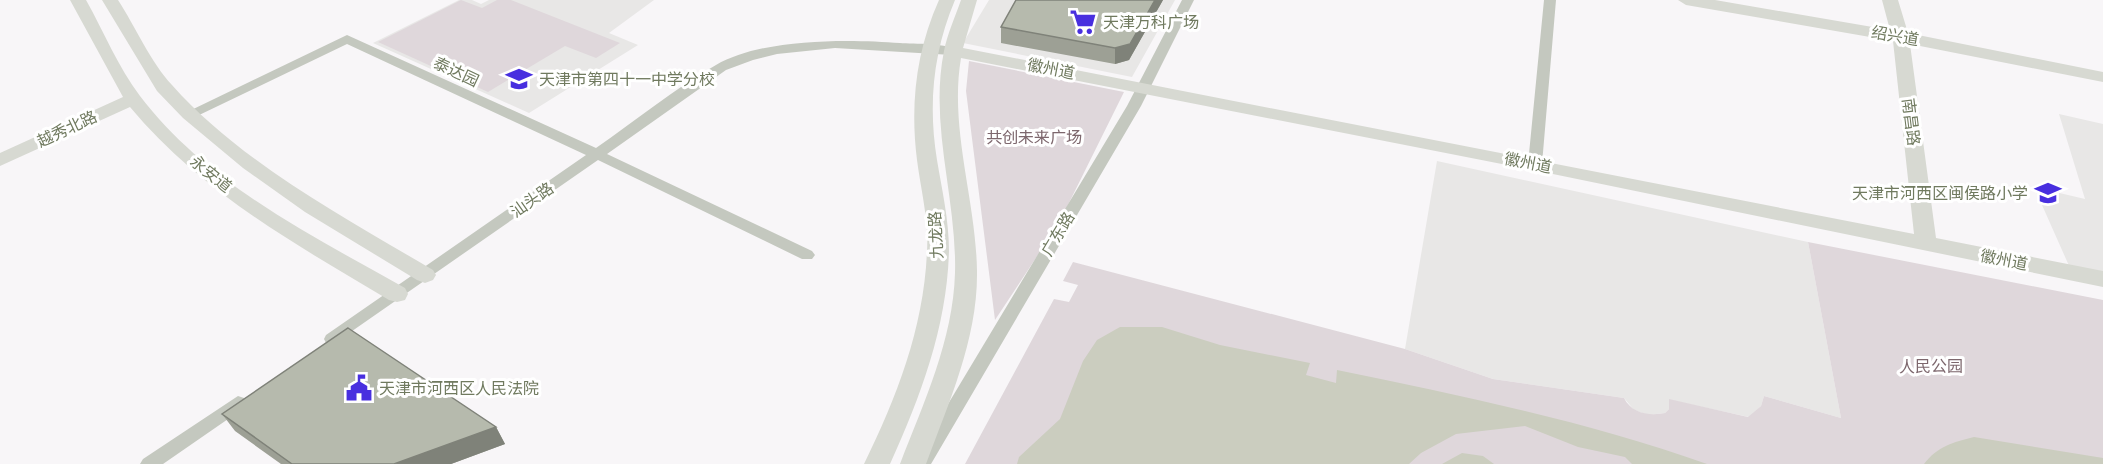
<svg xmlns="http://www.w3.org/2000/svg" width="2103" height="464" font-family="'Public Sans','Noto Sans SC',sans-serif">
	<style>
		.built { fill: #e8e7e6 }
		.green { fill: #dfd7db }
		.water { fill: #cbcdbf }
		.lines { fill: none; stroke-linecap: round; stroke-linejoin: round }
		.street { fill: #c4c8bf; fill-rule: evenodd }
		.secondary { fill: #d7d9d2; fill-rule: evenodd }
		.wall { fill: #9da095 }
		.shaded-wall { fill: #7f8279 }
		.building { fill: #b6baad; stroke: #7f8279; stroke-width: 1.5 }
		.labels { text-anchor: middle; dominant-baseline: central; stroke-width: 6; stroke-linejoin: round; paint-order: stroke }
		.poi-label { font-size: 16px; fill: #707a5f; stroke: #fff; text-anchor: start }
		.street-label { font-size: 16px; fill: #707a5f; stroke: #fff }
		.park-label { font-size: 16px; fill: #7d676d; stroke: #fff }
	</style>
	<rect width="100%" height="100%" fill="#f8f6f8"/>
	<!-- built -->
	<path class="built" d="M459,0H472L481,4L489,0H654L609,33L638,45L529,113L373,43Z
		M989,0H1175L1132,77L963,43Z
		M2059,114L2103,124V274L2070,268L2034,187L2085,199Z
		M1437,161L1808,242L1841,418L1764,396L1761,406L1749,417L1670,400L1669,409L1665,413L1648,415L1634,410L1624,398L1493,379L1405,349Z"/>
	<!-- green -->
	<path class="green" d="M461,0L482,8L497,0H511L620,43L596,58L565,46L488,92L378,42Z
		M969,61L1124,92L1059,223L995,320L966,91Z
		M1808,242L2103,300V464H965L1054,299L1069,302L1078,285L1063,281L1073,262L1405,349L1493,379L1624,398C1632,414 1650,416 1665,413L1669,409V399L1748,417L1761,406L1764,396L1841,418Z"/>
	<!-- water -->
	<path class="water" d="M1120,327H1162L1220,345L1310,363L1306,375L1336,383L1337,370C1462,396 1587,421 1707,464H1632L1625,457L1578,447L1525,426L1456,434L1421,453L1409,464H1017L1019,457L1060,419L1083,361L1097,340Z
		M1974,437L2103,458V464H1924C1937,447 1953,442 1974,437Z
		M1462,453L1483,456L1494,464H1442Z"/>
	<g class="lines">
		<!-- street -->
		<path class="street" d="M1182,0H1194L1141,106L931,464H912L1127,106Z
			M1544,0H1556L1542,164L1535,168L1528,164Z
			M347,35L596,148C635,121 674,89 716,65C763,38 848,39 900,43C913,44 950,43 958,51L952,55L835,48L777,54L753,60L726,70L607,154L812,251L815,255L812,259H802L598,160L332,345L326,343L324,339L326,335L586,155L347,44L195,117H185L183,114Z
			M238,396L244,398L247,403L244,408L163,464H140L143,459Z"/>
		<!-- secondary -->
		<path class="secondary" d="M70,0H86C104,32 118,67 140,96C207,184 311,235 405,288L408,294L405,300L397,302L389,300C295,244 201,192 130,107L0,166V153L123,97Z
			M102,0H118C135,26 151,63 172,85C240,162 345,218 433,270L436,275L433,280L425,283L417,280L305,212L243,168L183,118L157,91Z
			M939,0H955C933,52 928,105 937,160C942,190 949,220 949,251C947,326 921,396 890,464H864C897,397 924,327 927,251C929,220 921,191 917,160C910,105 916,51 939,0Z
			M961,0H977L963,48L1914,234L1893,41L1686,5L1678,0H1715L1890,30L1882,0H1898L1908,33L2103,72V82L1910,44L1936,238L2103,271V287L1548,173L961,58C949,129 976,200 977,271C978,338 949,402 926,464H900C924,402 953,340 955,273C957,199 929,125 944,51C947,35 955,17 961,0Z"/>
	</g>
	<!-- wall -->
	<path class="wall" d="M1163,0L1129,60L1115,64L1001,43V27Z
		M222,414L496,427L505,444L451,464H281L235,431Z"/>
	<!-- shaded-wall -->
	<path class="shaded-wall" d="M1155,0H1163L1129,60L1115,64V48Z
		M496,427L505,444L451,464H394Z"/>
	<!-- building -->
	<path class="building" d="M1016,0H1155L1130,44L1115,48L1001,27Z
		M348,328L496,427L394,464H292L222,414Z"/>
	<!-- icons -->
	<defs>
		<g id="supermarket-bare" transform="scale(2.07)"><path d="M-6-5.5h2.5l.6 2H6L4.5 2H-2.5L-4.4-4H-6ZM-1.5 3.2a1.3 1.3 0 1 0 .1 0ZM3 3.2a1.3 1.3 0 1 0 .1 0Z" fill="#482fdf" stroke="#fff" stroke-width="2.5" paint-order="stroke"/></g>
		<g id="school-bare" transform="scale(2.07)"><path d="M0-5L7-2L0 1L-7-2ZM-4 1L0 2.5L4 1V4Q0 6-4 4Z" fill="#482fdf" stroke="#fff" stroke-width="2.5" paint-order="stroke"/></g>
		<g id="civic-bare" transform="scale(2.07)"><path d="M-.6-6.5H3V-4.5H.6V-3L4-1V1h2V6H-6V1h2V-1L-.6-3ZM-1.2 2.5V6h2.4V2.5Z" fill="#482fdf" stroke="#fff" stroke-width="2.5" paint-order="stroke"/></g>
	</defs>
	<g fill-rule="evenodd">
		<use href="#supermarket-bare" x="1083" y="22"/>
		<use href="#school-bare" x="519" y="79"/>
		<use href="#school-bare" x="2048" y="193"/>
		<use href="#civic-bare" x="359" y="388"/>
	</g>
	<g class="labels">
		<!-- poi labels -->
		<g class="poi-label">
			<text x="1103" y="22">天津万科广场</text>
			<text x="539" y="79">天津市第四十一中学分校</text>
			<text x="2028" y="193" text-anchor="end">天津市河西区闽侯路小学</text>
			<text x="379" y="388">天津市河西区人民法院</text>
		</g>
		<!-- street labels -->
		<g class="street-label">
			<text transform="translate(1895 36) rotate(10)">绍兴道</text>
			<text transform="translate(1051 69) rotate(11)">徽州道</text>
			<text transform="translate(456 72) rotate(25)">泰达园</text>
			<text transform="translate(1911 122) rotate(83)">南昌路</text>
			<text transform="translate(67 129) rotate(-25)">越秀北路</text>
			<text transform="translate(1528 163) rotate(11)">徽州道</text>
			<text transform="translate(211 174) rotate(39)">永安道</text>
			<text transform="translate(532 200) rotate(-35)">汕头路</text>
			<text transform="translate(1058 234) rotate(-59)">广东路</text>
			<text transform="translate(936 235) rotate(-93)">九龙路</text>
			<text transform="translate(2004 260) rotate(11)">徽州道</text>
		</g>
		<!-- park labels -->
		<g class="park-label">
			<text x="1034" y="137">共创未来广场</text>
			<text x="1931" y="366">人民公园</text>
		</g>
	</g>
</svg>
